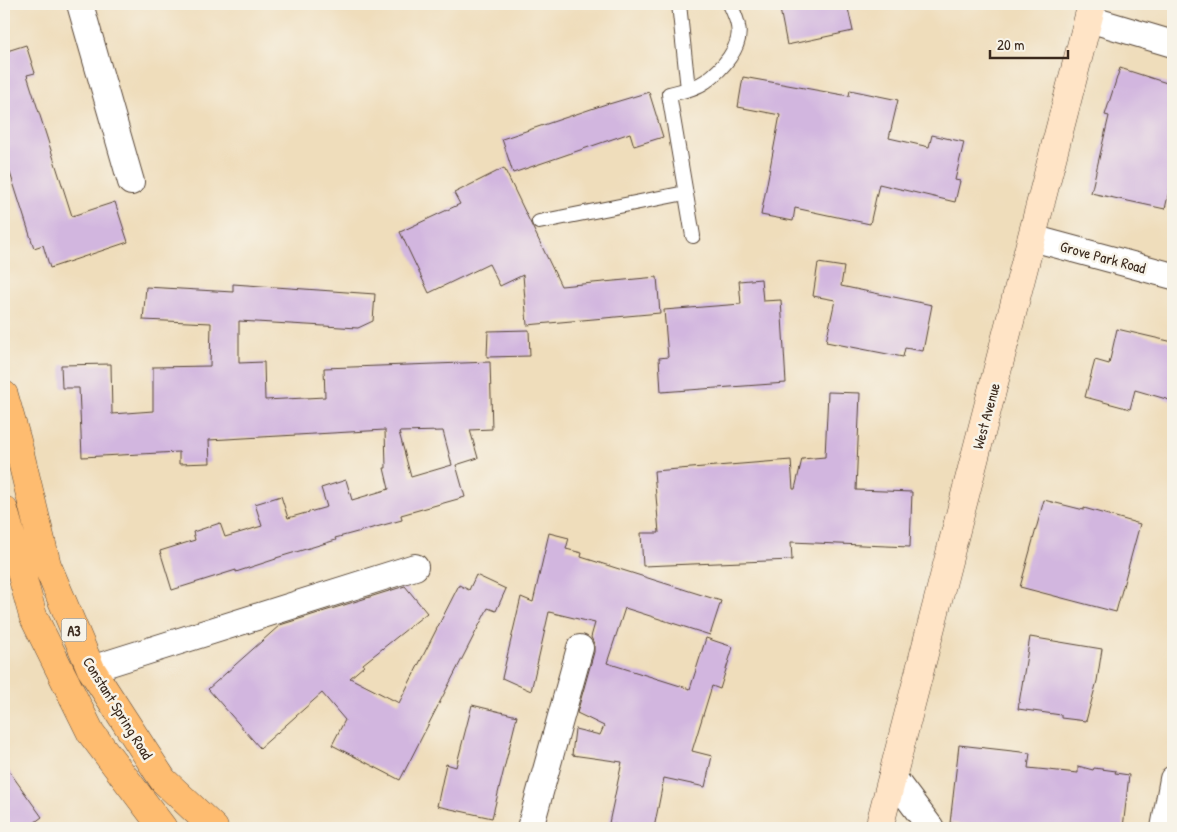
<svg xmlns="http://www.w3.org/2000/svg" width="1177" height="832" font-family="'Patrick Hand',sans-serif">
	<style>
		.building { fill: #d2b6df; fill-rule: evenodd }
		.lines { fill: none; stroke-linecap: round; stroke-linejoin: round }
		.lane-casing { stroke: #564536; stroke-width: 16 }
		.street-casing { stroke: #564536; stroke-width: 28 }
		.secondary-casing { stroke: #564536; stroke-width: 29 }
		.primary-casing { stroke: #564536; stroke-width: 29 }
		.lane { stroke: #fff; stroke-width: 14 }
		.street { stroke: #fff; stroke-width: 26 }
		.secondary { stroke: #ffe4c6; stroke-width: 28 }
		.primary { stroke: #febc70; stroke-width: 28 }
		.labels { text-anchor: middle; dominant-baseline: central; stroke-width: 5; stroke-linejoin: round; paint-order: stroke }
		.shield { fill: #f7f3e8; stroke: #73665b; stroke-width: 1 }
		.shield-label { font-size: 14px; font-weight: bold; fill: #3b2a1e }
		.street-label { font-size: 15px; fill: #3b2a1e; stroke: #f7f3e8 }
	</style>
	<rect width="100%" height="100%" fill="#f7f3e8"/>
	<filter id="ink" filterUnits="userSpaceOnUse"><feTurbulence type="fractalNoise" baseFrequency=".02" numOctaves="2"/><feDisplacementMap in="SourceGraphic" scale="10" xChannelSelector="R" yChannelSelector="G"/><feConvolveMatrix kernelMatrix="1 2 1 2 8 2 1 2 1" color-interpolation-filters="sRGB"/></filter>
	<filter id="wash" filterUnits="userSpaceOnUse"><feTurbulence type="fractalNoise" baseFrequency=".0096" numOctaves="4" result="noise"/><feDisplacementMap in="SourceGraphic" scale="20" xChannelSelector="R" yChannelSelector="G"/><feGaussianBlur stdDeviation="1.12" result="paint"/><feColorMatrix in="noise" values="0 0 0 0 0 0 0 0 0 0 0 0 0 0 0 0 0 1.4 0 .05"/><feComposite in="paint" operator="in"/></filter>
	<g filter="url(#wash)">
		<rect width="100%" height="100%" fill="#efddbb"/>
		<g id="blocks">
			<!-- building -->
			<path class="building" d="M779,4H807L808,9L830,4H847L853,31L787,45Z
				M26,45L35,73L27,75L72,216L115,202L128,242L50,268L43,245L34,248L4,154V52Z
				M1120,68L1173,85V173L1165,209L1091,193L1109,116L1105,115Z
				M743,77L849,96L850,90L898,100L889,138L929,147L932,135L964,142L955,180L960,181L955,202L879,184L870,224L795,208L793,221L761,215L780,115L738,107Z
				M649,92L663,137L634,146L630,133L513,173L502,139L609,103V104Z
				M504,168L561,286L657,277L660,313L527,325L523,275L500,286L489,264L429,293L400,232L460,204L454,193Z
				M818,263L844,267L841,286L932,305L923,351L905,348L903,357L826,342L835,300L813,296Z
				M761,279L763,301L781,300L786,383L661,392L659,358L668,357L664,310L741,304L739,281Z
				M233,284L375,294L373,321L358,328L239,321V363L264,362L265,400L325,397L324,368L490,362L492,429L470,430L478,458L456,465L465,497L401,515L402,520L335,538L336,540L276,558V559L236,572V570L172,590L160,551L195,540L193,532L220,523L225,537L262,526L255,504L281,496L288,518L327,507L321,488L346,480L352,500L389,489L384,468H386L385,430L209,440L210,463L179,464V452L82,457L79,388H62L61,365L111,364L112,414L153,411V367L210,366L211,323L143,320L146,287L233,292ZM443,431L452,465L411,477L399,432Z
				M1117,329L1173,342V401L1135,390L1130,409L1085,397L1095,360L1109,364Z
				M529,330L530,356L487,357L488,331Z
				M828,392L860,393L856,490L912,492L910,547L791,542L792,560L643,566L641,533H659L654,471L791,460L793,489H795L802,459L825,457Z
				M1044,500L1084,510V508L1140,524L1116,612L1020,587Z
				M549,533L569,538L566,549L582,553L581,557L721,601L710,635L625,608L607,663L690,689L706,638L733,647L720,689L712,686L692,751L712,756L705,787L664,778L654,828H632L609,823L622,762L572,755L575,729L600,735L604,726L577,713L594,652V644L591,637L595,623L549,612L531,691L502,678L521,597L533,602Z
				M476,575L506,589L496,611L488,608L400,780L332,745L345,720L322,693L260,748L208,689L280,625L405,586L427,613L363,664L364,666L350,678L399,703L459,585L469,590Z
				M1030,637L1102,649L1097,681L1086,721L1061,718V715L1018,709Z
				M472,705L517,716L492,818L437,806L446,764L456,767Z
				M959,745L1030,753L1028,768L1078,773V766L1093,770L1094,768L1116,771L1115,773L1129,775L1123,828H998L950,823Z
				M4,764L42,817L27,828H4Z"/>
		</g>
	</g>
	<g filter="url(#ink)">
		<use href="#blocks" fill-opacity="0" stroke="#564536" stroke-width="1"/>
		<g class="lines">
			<!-- lane casing -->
			<g class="lane-casing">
				<path id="lane" d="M679,4L688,89
					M539,222L685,193
					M693,236L669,94C681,91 695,89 706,81C721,70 743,47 738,26C737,19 733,11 730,4"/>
			</g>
			<!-- street casing -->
			<g class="street-casing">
				<path id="street" d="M80,4L131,182
					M1089,19L1173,44
					M1032,238L1173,276
					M91,669L415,567
					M892,776L931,828
					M530,828L580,648
					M1164,828L1173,779"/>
			</g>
			<!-- secondary casing -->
			<g class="secondary-casing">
				<path id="secondary" d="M879,828L1092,4"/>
			</g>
			<!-- primary casing -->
			<g class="primary-casing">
				<path id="primary" d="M4,395L17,441L47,565L91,669L163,780L214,828
					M4,510L33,616L91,733L163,828"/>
			</g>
			<!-- lane -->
			<use href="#lane" class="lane"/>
			<!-- street -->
			<use href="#street" class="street"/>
			<!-- secondary -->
			<use href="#secondary" class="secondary"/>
			<!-- primary -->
			<use href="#primary" class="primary"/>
		</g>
	</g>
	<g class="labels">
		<!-- shield labels -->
		<rect class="shield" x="61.5" y="618.5" width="25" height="23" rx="4"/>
		<g class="shield-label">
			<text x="74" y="630">A3</text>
		</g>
		<!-- street labels -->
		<g class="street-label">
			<text transform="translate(1103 257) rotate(15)">Grove Park Road</text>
			<text transform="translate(986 416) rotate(-75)">West Avenue</text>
			<text transform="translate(118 708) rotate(58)">Constant Spring Road</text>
		</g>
	</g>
	<!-- margin -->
	<rect width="1177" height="832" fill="none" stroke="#f7f3e8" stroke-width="20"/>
	<!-- scale -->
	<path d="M990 50v8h78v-8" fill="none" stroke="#3b2a1e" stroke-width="2.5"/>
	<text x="997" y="50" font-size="15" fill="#3b2a1e" stroke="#f7f3e8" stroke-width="4" paint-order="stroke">20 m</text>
</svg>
